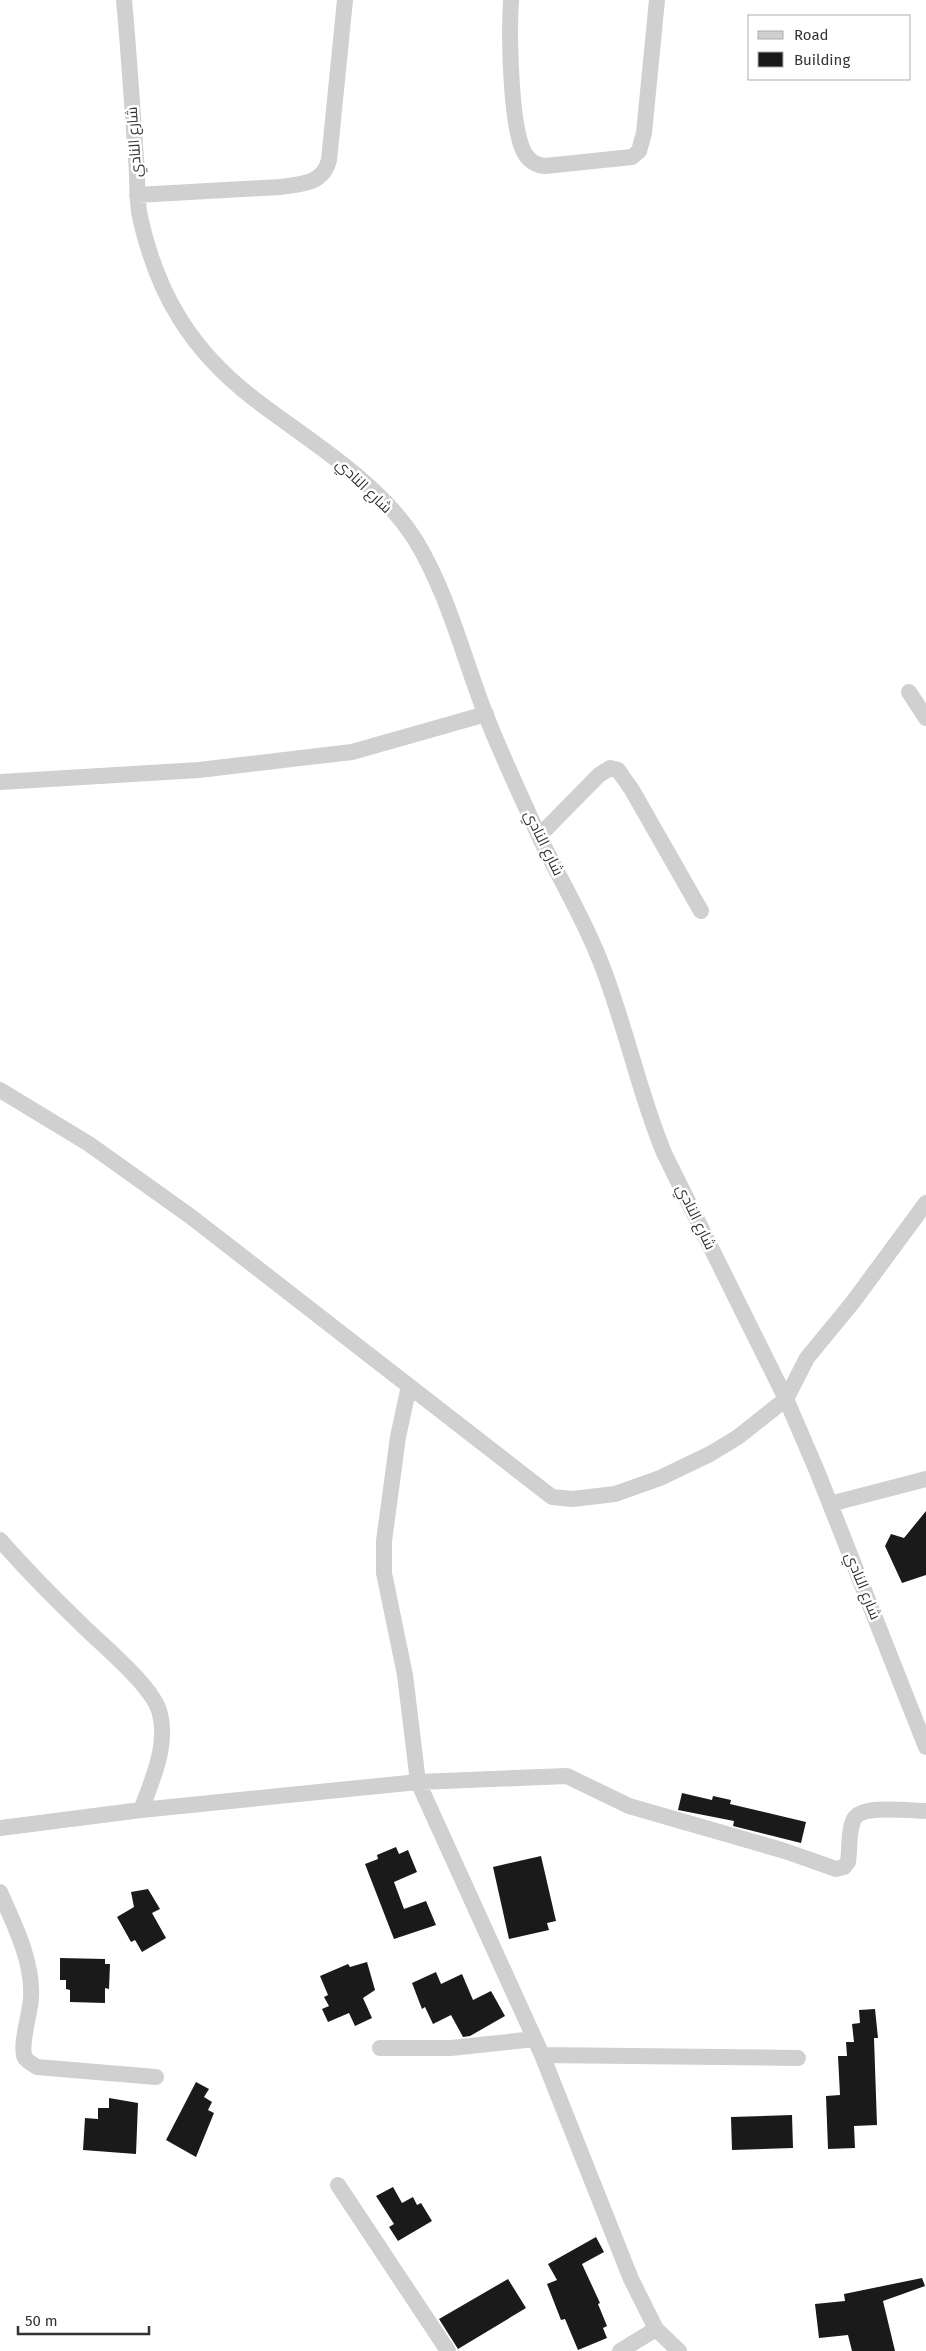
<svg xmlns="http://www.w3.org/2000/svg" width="926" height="2351" font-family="'Fira Sans',Cairo,sans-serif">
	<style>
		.building { fill: #1a1a1a }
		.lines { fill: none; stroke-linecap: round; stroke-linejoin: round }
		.street { stroke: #d0d0d0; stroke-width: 16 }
		.labels { text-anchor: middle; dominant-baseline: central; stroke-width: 5; stroke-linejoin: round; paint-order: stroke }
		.street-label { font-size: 15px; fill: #333; stroke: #fff }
	</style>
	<rect width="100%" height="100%" fill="#fff"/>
	<!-- building -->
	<path class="building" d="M926,1511V1575L902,1583L885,1546L891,1534L904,1538Z
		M682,1793L712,1800L713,1796L731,1800L730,1804L806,1822L801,1843L733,1826L734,1821L678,1810Z
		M396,1847L399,1854L408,1850L417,1872L394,1882L404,1909L426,1901L436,1925L394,1939L365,1864L378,1859L377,1855Z
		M541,1856L556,1921L547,1923L549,1930L509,1939L493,1867Z
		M148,1889L160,1909L152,1913L166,1938L142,1952L135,1940L131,1942L117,1917L134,1907L131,1892Z
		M60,1958L105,1959V1964H110L109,1989L105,1988V2003L70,2002V1990L66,1989V1980H60Z
		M367,1962L375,1990L363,1998L372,2018L355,2026L349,2013L328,2022L322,2009L329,2006L324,1997L328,1995L320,1976L348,1964L350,1967Z
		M436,1972L441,1984L462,1974L473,2000L491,1991L505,2016L470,2036L463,2037L451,2015L433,2024L425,2007L422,2009L412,1983Z
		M875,2009L878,2038H874L877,2125L854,2126L855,2148L828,2149L826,2096L840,2095L838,2056H847L846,2042H854L852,2024L860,2023L859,2010Z
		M196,2082L209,2089L204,2097L212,2102L208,2110L214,2113L196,2157L166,2140Z
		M109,2098L138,2103L136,2154L83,2150L85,2118L98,2119V2108H109Z
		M792,2115L793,2148L732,2150L731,2117Z
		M393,2187L402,2203L413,2197L417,2205L421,2203L432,2221L398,2241L389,2227L394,2224L376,2196Z
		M596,2237L604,2252L582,2264L600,2303L598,2304L607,2326L603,2328L607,2338L578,2350L565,2319L561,2320L547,2284L557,2280L548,2264Z
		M922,2278L925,2286L883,2301L895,2351H852L848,2335L819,2338L815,2304L845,2301L844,2294Z
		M508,2279L526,2308L458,2349L439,2319Z"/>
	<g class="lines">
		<!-- street -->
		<path class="street" d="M124,0C129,53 132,106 136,158C138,178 136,198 140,217C157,294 191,350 253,398C307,440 379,481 416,541C448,594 463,656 485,713C501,754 520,794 538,834C558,876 582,915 599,958C625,1022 638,1090 664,1153L786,1399L817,1471L926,1747
			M511,0C509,33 510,125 524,152C529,161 535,165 545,166L632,157L639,151L644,133L657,0
			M137,195L280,187C302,184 323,184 329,160L345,0
			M909,692L926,718
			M0,782L199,770L352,752L486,714
			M539,836L599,775L610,768L618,770L632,790L701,911
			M0,1090L89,1144L190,1216L552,1497L572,1499L615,1494L660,1478L710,1454L738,1437L786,1399L807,1358L853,1302L926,1203
			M409,1386L398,1437L384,1541V1573L405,1675L418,1782L567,1776L629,1806L785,1851L836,1869L844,1867L848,1862C850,1849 848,1831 854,1819C862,1804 910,1811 926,1811
			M830,1504L926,1479
			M0,1540C24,1567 50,1594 77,1620C98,1642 154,1686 160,1714C168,1745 152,1781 141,1810
			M0,1828L141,1810L418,1782L542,2055L631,2279L656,2329L679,2351
			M0,1892C14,1924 33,1961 31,1997C31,2011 19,2046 25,2058C28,2062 33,2064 37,2067L156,2077
			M380,2048H451L535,2039
			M542,2055L798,2058
			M338,2185L448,2351
			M620,2351L656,2329"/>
	</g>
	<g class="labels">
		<!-- street labels -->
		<g class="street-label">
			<text transform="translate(134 142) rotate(-94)">شارع النادي</text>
			<text transform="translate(364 486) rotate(44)">شارع النادي</text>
			<text transform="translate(544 843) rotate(64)">شارع النادي</text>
			<text transform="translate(696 1217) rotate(64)">شارع النادي</text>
			<text transform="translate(863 1586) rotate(68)">شارع النادي</text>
		</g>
	</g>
	<!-- legend -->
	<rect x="748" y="15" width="162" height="65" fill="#ffffff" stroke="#adadad"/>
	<rect x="758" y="31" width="25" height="8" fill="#d0d0d0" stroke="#adadad"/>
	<text x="794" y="40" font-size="15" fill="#333333">Road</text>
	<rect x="758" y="52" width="25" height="15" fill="#1a1a1a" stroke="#adadad"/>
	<text x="794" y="65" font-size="15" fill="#333333">Building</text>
	<!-- scale -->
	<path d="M18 2326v8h131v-8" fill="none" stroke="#333333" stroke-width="2.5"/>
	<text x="25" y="2326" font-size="15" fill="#333333" stroke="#ffffff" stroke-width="4" paint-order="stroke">50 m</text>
</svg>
